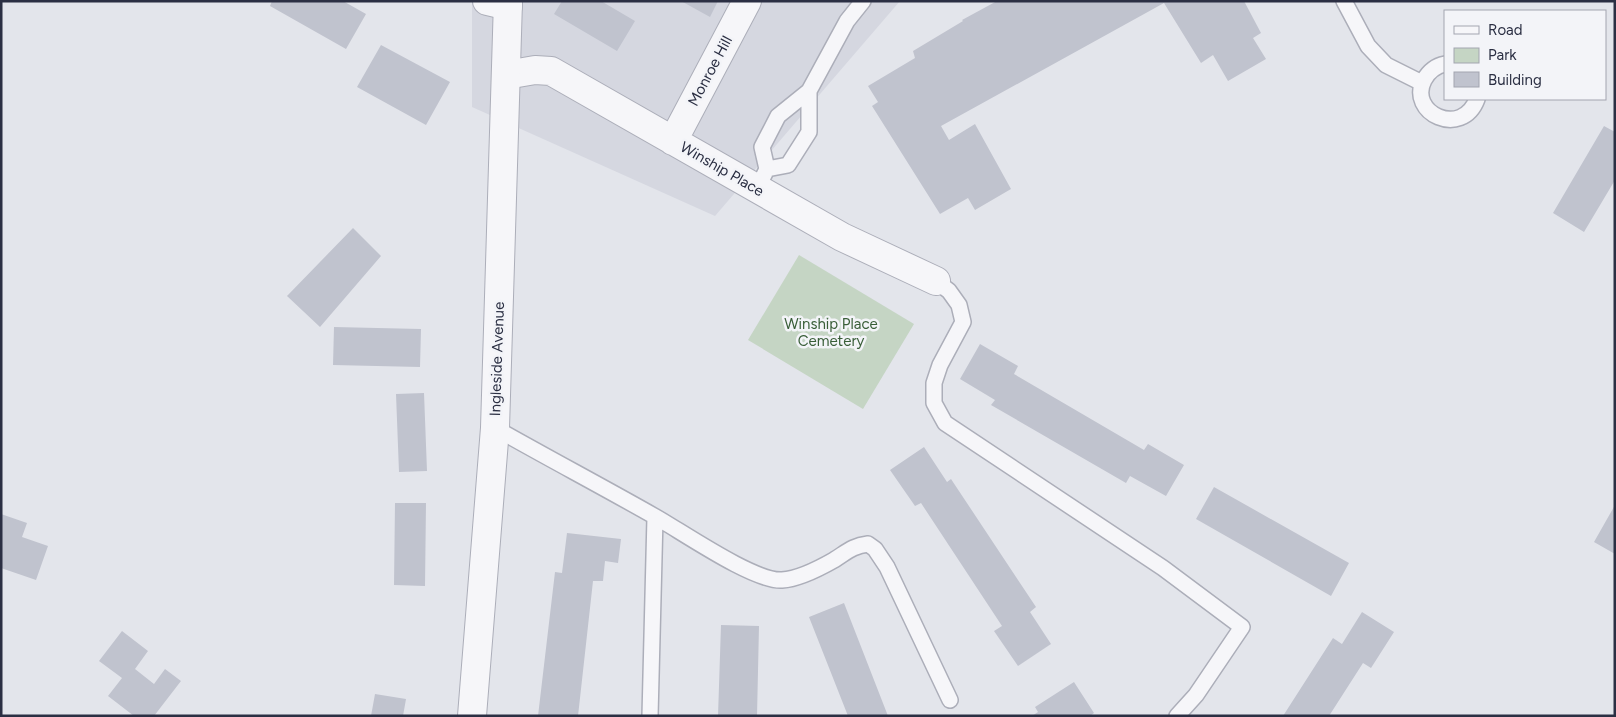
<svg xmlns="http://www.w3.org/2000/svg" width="1616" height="717" font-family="Figtree,sans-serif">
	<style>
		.built { fill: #d5d7e0 }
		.green { fill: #c5d5c4 }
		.building { fill: #c0c3ce }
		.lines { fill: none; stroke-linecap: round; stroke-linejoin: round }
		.service-casing { stroke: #acaeb9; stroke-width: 18 }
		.minor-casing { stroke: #acaeb9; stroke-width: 30 }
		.tertiary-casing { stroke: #acaeb9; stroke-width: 30 }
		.service { stroke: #f6f6f9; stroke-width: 15 }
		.minor { stroke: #f6f6f9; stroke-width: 28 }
		.tertiary { stroke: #f6f6f9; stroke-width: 28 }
		.labels { text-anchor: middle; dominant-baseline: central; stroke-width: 5; stroke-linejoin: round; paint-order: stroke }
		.street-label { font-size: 15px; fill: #2b2f43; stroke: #f3f4f8 }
		.park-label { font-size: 15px; fill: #395e38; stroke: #f3f4f8 }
	</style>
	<rect width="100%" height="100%" fill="#e3e5eb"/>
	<!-- built -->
	<path class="built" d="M472,1H900L715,216L472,107Z"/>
	<!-- green -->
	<path class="green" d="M799,255L914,324L863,409L748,340Z"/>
	<!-- building -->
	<path class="building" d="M272,1H343L366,14L346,49L270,6Z
		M562,1H601L635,21L617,51L554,14Z
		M681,1H718L710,17Z
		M997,1H1244L1261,33L1253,38L1266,59L1228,81L1213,55L1201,63L1164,3L941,126L949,140L975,124L1011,189L975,210L968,198L940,214L872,106L878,102L868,86L915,58L913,51L963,21L962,20Z
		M381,45L450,82L426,125L357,87Z
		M1604,126L1615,132V180L1584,232L1553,213Z
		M353,228L381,256L320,327L287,296Z
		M334,327L421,329L420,367L333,365Z
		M980,344L1018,366L1014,374L1144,450L1148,444L1184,465L1166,496L1130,476L1126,483L991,405L995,400L960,379Z
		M424,393L427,471L399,472L396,394Z
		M924,447L947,482L951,479L1036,607L1030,612L1051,644L1018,666L994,631L1002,626L921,503L915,506L890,470Z
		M1214,487L1349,563L1331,596L1196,519Z
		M395,503H426L425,586L394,585Z
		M1615,505V554L1594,542Z
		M1,514L27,523L22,537L48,546L36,580L1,568Z
		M567,533L621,539L618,563L605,561L603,581H593L578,716H538L555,572L562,573Z
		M844,603L888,716H848L809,617Z
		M1362,612L1394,632L1371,668L1363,663L1329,716H1283L1333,638L1342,644Z
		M721,625L759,626L757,716H718Z
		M122,631L148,651L135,669L154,684L165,669L181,681L154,716H134L108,696L122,678L99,661Z
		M1074,682L1094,713L1090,716H1032L1038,712L1035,707Z
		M375,694L406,699L403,716H371Z"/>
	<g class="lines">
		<!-- service casing -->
		<g class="service-casing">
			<path id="service" d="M1344,1L1368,46L1386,65L1422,83
				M1445,64C1435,66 1429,71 1424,80C1407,113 1462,139 1477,99
				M767,169L788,165L809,132V91
				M757,189L767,169L762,147L778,116L809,91L847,21L863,1
				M936,281L949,291L959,305L963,322L940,365L934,383V403L945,423L1163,568L1242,627L1196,695L1177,716
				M495,428C548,458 601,486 654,516C681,531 754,582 782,580C799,579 820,568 834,560C847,552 852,546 868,544L875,549L887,567L950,700
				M650,716L655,517"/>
		</g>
		<!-- minor casing -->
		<g class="minor-casing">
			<path id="minor" d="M487,1L508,6
				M506,75L535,70L551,71L842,237L936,281
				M673,141L747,1"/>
		</g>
		<!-- tertiary casing -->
		<g class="tertiary-casing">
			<path id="tertiary" d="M472,716L495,428L508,1"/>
		</g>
		<!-- service -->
		<use href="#service" class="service"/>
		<!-- minor -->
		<use href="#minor" class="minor"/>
		<!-- tertiary -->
		<use href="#tertiary" class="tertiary"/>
	</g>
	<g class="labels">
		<!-- street labels -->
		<g class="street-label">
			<text transform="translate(710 71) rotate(-62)">Monroe Hill</text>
			<text transform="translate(722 169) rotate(30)">Winship Place</text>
			<text transform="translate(497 359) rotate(-88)">Ingleside Avenue</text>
		</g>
		<!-- park labels -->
		<g class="park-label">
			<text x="831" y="324">Winship Place<tspan x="831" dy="17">Cemetery</tspan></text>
		</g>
	</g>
	<!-- border -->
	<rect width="1616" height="717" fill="none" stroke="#2b2f43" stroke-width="5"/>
	<!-- legend -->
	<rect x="1444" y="10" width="162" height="90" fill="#f3f4f8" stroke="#a3a5b0"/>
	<rect x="1454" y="26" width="25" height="8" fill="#f6f6f9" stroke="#a3a5b0"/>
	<text x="1488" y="35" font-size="15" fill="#2b2f43">Road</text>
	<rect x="1454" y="48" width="25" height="15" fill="#c5d5c4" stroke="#a3a5b0"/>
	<text x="1488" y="60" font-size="15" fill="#2b2f43">Park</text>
	<rect x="1454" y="72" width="25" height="15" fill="#c0c3ce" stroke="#a3a5b0"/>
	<text x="1488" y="85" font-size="15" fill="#2b2f43">Building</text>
</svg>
